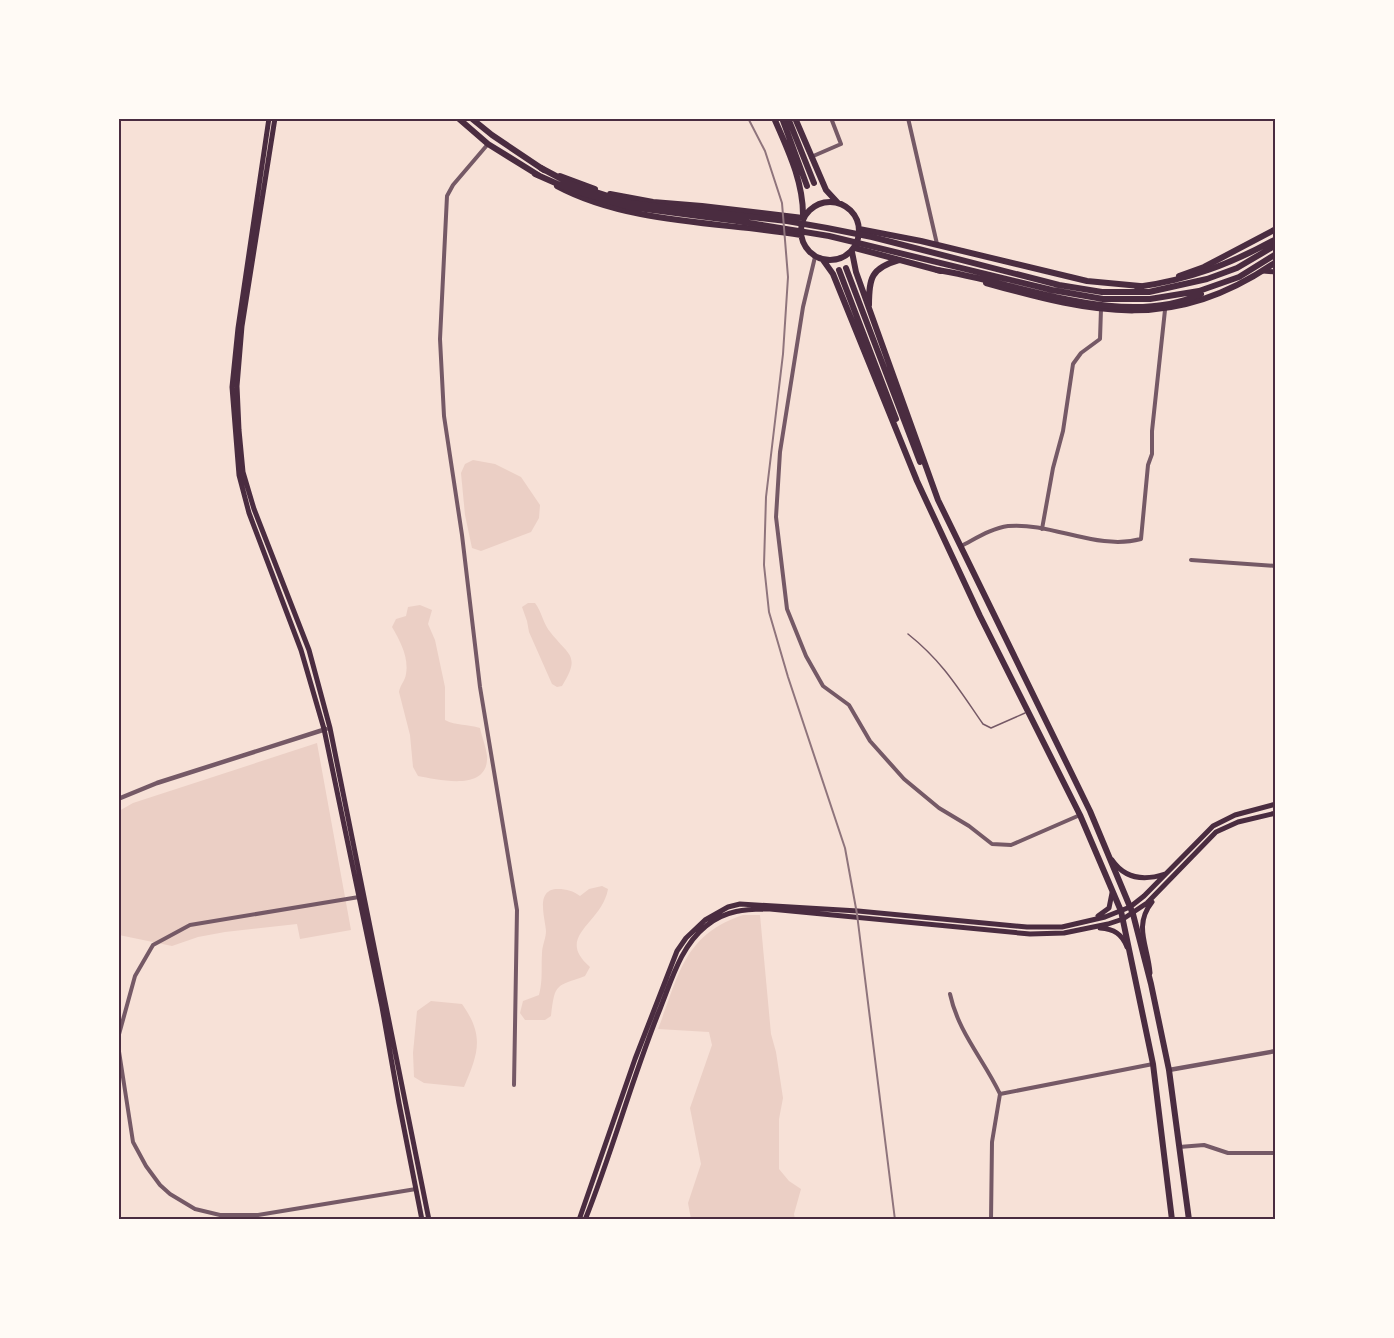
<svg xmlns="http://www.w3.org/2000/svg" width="1394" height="1338" font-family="'Golos Text',sans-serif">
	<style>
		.green { fill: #ebcfc5 }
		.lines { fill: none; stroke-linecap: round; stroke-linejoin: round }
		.service { stroke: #755966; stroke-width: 1.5 }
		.minor { stroke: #755966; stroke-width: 4 }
		.tertiary { stroke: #755966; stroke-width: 4.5 }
		.secondary { stroke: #4a2c40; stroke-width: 5 }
		.primary { stroke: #4a2c40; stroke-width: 6 }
		.trunk { stroke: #4a2c40; stroke-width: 6 }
		.rail { stroke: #8f747c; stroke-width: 2 }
		.neatline { fill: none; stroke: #4a2c40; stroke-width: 2 }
	</style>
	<rect width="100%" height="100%" fill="#f7e1d7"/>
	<!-- green -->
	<path class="green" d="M473,460L495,464L521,477L540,505L539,518L531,532L481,551L472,548L465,515L461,473L465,464Z
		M528,603H535C542,612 543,624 551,633C569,656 581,655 562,686L557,687L552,684L529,632L527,621L522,607Z
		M420,605L432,610L428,624L435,640L445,687V720C456,726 468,724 480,728C482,737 486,747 487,756C489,792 440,780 418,776L413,767L410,735L399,692C400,685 405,681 406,674C409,657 400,641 392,627L396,619L406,616L408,607Z
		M317,743L351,930L300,939L297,924L225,932L198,937L172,946L119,935V811L133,803Z
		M602,886L608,889C602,924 554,936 590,967L585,976C556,987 555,982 551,1016L545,1020H525L520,1013L523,1001L539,995C543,980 541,968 542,953C542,946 546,938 546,931C545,917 535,889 558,889C567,889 573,891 580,896L589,889Z
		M743,915H760L771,1034L776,1052L783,1098L779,1119V1169L789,1181L801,1189L794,1214L795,1219H691L688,1203L701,1164L690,1108L712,1045L709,1032L658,1029C679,976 683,935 743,915Z
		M431,1001L462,1004C485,1036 478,1054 464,1087L424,1083L414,1077L413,1053L417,1011Z"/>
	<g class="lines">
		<!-- service -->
		<path class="service" d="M908,634C943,662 958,688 983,724L991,728L1025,713"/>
		<!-- minor -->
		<path class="minor" d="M908,118L937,244
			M488,144L453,185L447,196L440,339L444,416L462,535L480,687L517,910L514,1085
			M811,157L841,144L831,118
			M815,257L803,307L780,452L776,517L787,609L806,656L823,686L849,705L870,741L904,779L939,808L969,826L992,844L1011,845L1080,815
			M1042,529L1053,468L1063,431L1073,364L1081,353L1100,339L1101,309
			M961,546C975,539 992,528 1008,526C1052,522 1097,551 1141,539L1148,465L1152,454V431L1165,310
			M1191,560L1276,566
			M950,994C958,1032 984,1060 1000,1094L992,1142L991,1220
			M118,1038L135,976L153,945L190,925L359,897
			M118,1045L133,1142L146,1166L160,1185L170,1194L195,1209L220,1215H258L416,1189
			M1000,1094L1153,1064
			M1179,1147L1204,1145L1228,1153H1276"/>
		<!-- tertiary -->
		<path class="tertiary" d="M118,799L157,783L326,729
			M1169,1070L1276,1051"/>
		<!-- secondary -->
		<path class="secondary" d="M269,118L238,328L232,387L239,475L249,513L301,650L324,729L382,1007L399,1103L422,1220
			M275,118L242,326L237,386L239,430L243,472L254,509L309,650L330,728L429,1220
			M1275,118L1276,119
			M1263,271L1276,272
			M1112,860C1125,879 1144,881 1165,874
			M1098,916L1109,908L1112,893
			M1100,928C1114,929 1122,934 1127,947
			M1150,973C1148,946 1133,926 1152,902
			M579,1220L635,1059L677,951L686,938L705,920L728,907L740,904L858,911L1027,927H1062L1105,917L1130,907L1144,896L1213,826L1235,815L1276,804
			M585,1220C613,1150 632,1078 660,1009C672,979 681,946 706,926C725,910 746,909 770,909L1030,934L1064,933L1108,924L1123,919L1147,903L1216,832L1238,822L1276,813"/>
		<!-- primary -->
		<path class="primary" d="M458,118L488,144L538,175
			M471,118L492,135L544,170
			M782,118L807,186
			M788,118L814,183
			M795,118L826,190L838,203
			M560,176L595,189
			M557,186C628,224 722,222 801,235
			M610,194L653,202L702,206L803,218C804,183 788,150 774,118
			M801 231a29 29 0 1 1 58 0a29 29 0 1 1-58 0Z
			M859,229L921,241L1087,281L1140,286
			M855,248L941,271
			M852,252L856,272L938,500L1090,811L1133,914L1151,984L1169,1070L1189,1220
			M823,260L833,274L917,481L980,616L1080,815L1121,911L1153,1064L1172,1220
			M846,268L920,462
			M839,270L896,419
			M1179,276L1204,267L1276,229
			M986,283C1096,314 1174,332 1276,262
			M869,305C869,278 871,268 899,260"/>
		<!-- trunk -->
		<path class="trunk" d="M541,168L571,184L630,203L787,221L827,228L872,237L1059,285L1102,292H1149L1207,279L1237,268L1276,245
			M535,174L569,189L630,207L737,221L829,236L1052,290L1103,299H1150L1199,291L1239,277L1276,254
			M937,270C1018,282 1122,330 1201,294
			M1137,287C1188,280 1231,264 1276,239"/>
		<!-- rail -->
		<path class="rail" d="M748,118L765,151L782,203L788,277L783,354L766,497L764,565L769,612L788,677L845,848L857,914L895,1220"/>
	</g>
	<!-- border -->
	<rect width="1394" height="1338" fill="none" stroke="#fffaf5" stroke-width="240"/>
	<rect x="120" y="120" width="1154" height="1098" class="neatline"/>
</svg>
